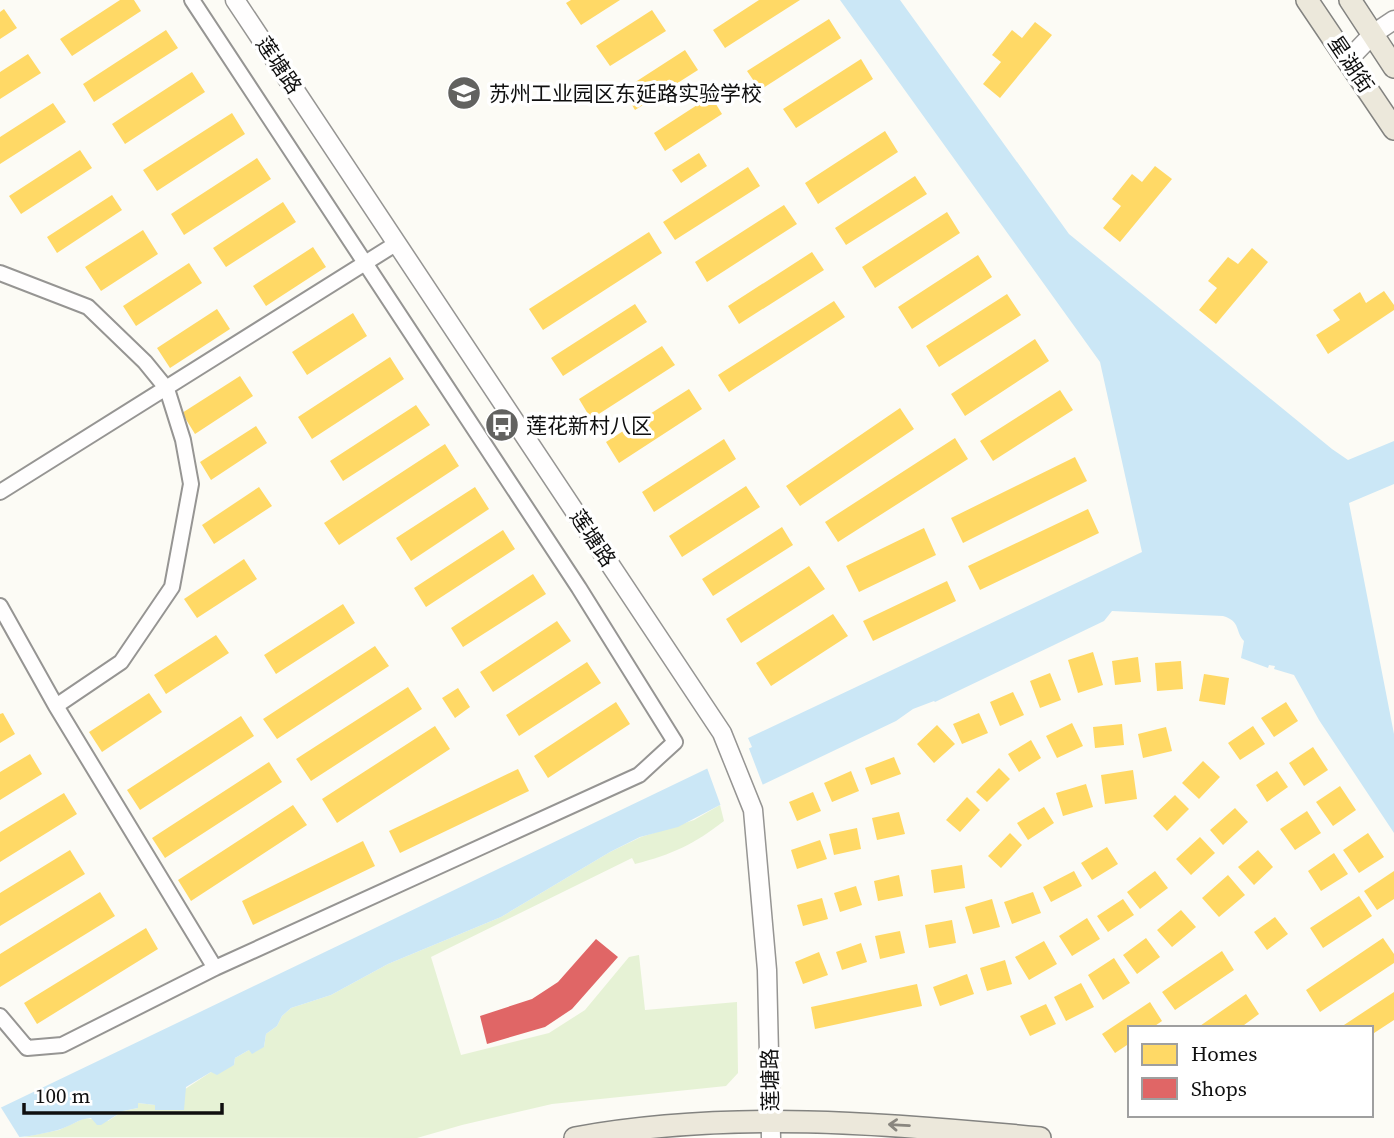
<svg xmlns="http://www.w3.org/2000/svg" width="1394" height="1138" font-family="'Source Serif 4','Noto Sans SC',serif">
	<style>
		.green { fill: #e6f2d5 }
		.water { fill: #cbe7f6 }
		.pier { fill: #fcfbf5 }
		.homes { fill: #ffd966 }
		.shops { fill: #e06666 }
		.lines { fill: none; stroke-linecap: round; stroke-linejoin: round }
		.minor-casing { stroke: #969593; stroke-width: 18 }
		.tertiary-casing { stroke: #969593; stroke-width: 21 }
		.primary-casing { stroke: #838380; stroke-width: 24 }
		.minor { stroke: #fffefe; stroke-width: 14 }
		.tertiary { stroke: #fffefe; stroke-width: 18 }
		.primary { stroke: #ece8db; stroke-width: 21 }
		.oneway { stroke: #89867f }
		.labels { text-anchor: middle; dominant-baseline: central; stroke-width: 7; stroke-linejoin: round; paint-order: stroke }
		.street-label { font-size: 21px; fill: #0f0f0f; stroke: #fff }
		.poi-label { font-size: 21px; fill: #0f0f0f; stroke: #fff; text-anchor: start }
	</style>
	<rect width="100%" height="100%" fill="#fcfbf5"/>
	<!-- green -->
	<path class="green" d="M720,805L724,821C693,845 673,854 635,864L632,858L431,957L461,1055L549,1033L585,1010L629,957L639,955L645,1010L737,1002L738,1073L726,1086L552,1104L462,1125L417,1138L24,1137L59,1130L85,1118L108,1121L123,1111L138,1108V1103L156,1105L155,1109L211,1072L234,1065L235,1058L249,1050L264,1047L266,1034L277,1026L282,1016L291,1008L331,995L388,964L501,917L610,852L641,837L694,820Z"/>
	<!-- water -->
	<path class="water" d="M840,0H900L1069,234L1332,449L1348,460L1394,441V484L1349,503L1394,734V833L1319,720L1294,675L1274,669L1275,666L1269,665L1268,668L1241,658L1244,641C1235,632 1241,621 1223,616L1112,611L1104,621L935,702L934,701L913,709L896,721L720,805L678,827L640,837L610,852L501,917L388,964L331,995L291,1008L282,1016L277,1026L266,1034L264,1047L252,1054L249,1050L235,1058L234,1065L217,1075L211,1072L186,1087L184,1110H155V1105L138,1103V1108L123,1111L101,1125H97L91,1118C79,1118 70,1127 58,1130C39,1135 20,1138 0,1138V1108L752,747L748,738L1142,552L1100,362Z"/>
	<!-- pier -->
	<path class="pier" d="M748,746L764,788L722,809L706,765Z
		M0,1106L20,1138H0Z"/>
	<!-- homes -->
	<path class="homes" d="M120,0H134L141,11L72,56L60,39Z
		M571,0H620L581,25L566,3Z
		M759,0H800L725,48L713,30Z
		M4,9L17,28L0,39V12Z
		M652,10L666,31L610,66L596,46Z
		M829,19L841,38L760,90L747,71Z
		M1035,22L1052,35L1000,98L983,84L1001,62L992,55L1012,30L1022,38Z
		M166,30L178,48L94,102L83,84Z
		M685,50L698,70L635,110L623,90Z
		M28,54L41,73L0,99V72Z
		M861,59L873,79L796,128L783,109Z
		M192,72L205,92L125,144L112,124Z
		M711,96L722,114L665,151L654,133Z
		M53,103L66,122L0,164V137Z
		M232,113L245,134L157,191L143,170Z
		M885,131L898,152L818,204L805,183Z
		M80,150L92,168L21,214L9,196Z
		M699,153L707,166L681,183L672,170Z
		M257,158L271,179L184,235L171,214Z
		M1155,166L1172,179L1120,242L1103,228L1121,206L1112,199L1132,174L1142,182Z
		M748,167L760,186L675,240L663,222Z
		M915,176L927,194L846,245L835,228Z
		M112,195L122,210L57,253L47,237Z
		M283,202L296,222L226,267L213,248Z
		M784,205L797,224L707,282L695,262Z
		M947,212L960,233L875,288L862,267Z
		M143,230L158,254L101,291L85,267Z
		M649,232L662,253L543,330L529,309Z
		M313,247L326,267L266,306L253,286Z
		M1252,248L1268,262L1216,324L1199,310L1217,288L1208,281L1228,257L1238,264Z
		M812,252L824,270L739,324L728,306Z
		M978,255L992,277L912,329L898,307Z
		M189,263L202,283L136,326L123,306Z
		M1384,291L1394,305V310L1328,354L1316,335L1340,320L1333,310L1360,292L1366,303Z
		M1007,294L1021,315L939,367L926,346Z
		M834,301L845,317L729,392L718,375Z
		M635,304L647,322L563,376L551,358Z
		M217,309L230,329L170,368L157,348Z
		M353,313L367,336L307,375L292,352Z
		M1035,339L1049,361L965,416L951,394Z
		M662,346L675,365L591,419L579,399Z
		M390,357L404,379L312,439L298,417Z
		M240,376L253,396L195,434L182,413Z
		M689,389L702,409L619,463L606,442Z
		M1060,390L1073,410L993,461L980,441Z
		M416,405L430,425L343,481L330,461Z
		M900,408L914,429L800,506L786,486Z
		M256,426L267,443L211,480L200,462Z
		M955,438L968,459L838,542L825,522Z
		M724,439L736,459L654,512L642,492Z
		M445,444L459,466L339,545L324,523Z
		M1075,457L1087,481L963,543L951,518Z
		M746,486L760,507L682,557L669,536Z
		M259,487L272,506L214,544L202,525Z
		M475,487L489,509L411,561L396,538Z
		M1088,509L1099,533L980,590L968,566Z
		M782,527L793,545L713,596L702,579Z
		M924,528L936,555L859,592L846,566Z
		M503,530L515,549L426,607L414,588Z
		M244,559L257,579L197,618L184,599Z
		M809,566L825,589L741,643L726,619Z
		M533,574L546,594L463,647L451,628Z
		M947,581L956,601L873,641L863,621Z
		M343,604L355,623L276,674L264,655Z
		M833,614L848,636L771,686L756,663Z
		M557,621L571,641L493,692L480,672Z
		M216,635L229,653L166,694L154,675Z
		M375,646L389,666L277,739L263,719Z
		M1093,652L1103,685L1078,693L1068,660Z
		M1138,657L1141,682L1115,685L1112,661Z
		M1181,661L1183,689L1157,691L1155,663Z
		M587,662L601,683L519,736L506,715Z
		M1050,673L1061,700L1040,708L1030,681Z
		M1204,674L1229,678L1225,705L1199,701Z
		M408,687L422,709L311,781L296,759Z
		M458,688L470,707L455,718L442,698Z
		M1013,692L1024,715L1000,726L990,702Z
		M149,693L162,712L102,752L89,732Z
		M616,702L630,724L548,778L534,756Z
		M1286,702L1298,721L1274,737L1261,718Z
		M3,713L15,734L0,743V714Z
		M979,713L988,733L962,744L953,724Z
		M241,716L254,736L140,810L127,790Z
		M1072,723L1083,746L1057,758L1046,736Z
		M1122,724L1124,745L1095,748L1093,727Z
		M937,725L955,744L934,763L917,744Z
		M435,726L450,749L337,823L322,799Z
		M1253,726L1265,744L1240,760L1228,743Z
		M1166,727L1172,751L1143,758L1138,734Z
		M1031,740L1041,758L1019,772L1008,754Z
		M1313,747L1328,770L1304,786L1289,763Z
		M30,754L42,774L0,800V772Z
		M894,757L901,774L871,785L865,768Z
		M1203,761L1220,777L1199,799L1182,783Z
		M269,762L282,782L165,858L152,838Z
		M999,768L1010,779L987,802L976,792Z
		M518,769L529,791L400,853L389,831Z
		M1133,770L1137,799L1105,804L1101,775Z
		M851,771L859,791L832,802L824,783Z
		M1277,771L1288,787L1267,802L1256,785Z
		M1086,784L1093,807L1063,816L1056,793Z
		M1340,786L1356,810L1333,826L1316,802Z
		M813,792L821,811L797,821L789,802Z
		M64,793L77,814L0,862V832Z
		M1175,795L1189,809L1167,831L1153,816Z
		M967,797L980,810L960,832L946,820Z
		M293,805L307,825L191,901L178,880Z
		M1044,807L1054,823L1028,840L1017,823Z
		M1235,808L1248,822L1223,845L1210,830Z
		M1307,811L1321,833L1295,850L1280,829Z
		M899,812L905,834L877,840L872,818Z
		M857,828L861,849L834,855L829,834Z
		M1010,833L1022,845L1001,868L988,856Z
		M1368,833L1384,857L1359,873L1343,850Z
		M1200,837L1215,853L1191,875L1176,859Z
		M820,840L827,859L797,869L791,850Z
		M363,841L375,866L253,925L242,901Z
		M1107,847L1118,864L1092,880L1081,863Z
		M70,850L85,874L0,926V893Z
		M1258,850L1273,867L1254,885L1238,867Z
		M1334,853L1348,874L1321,891L1308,871Z
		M962,865L965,888L934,893L931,870Z
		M1074,871L1082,886L1051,902L1043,887Z
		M1155,871L1168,888L1140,909L1127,892Z
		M1394,871V899L1377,910L1364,891Z
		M899,875L903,896L878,901L874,881Z
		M1228,875L1245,895L1219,917L1202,898Z
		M856,886L862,905L840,912L834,893Z
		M100,892L115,916L0,987V954Z
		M1033,892L1041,913L1012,924L1004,902Z
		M1359,896L1372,916L1323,948L1310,928Z
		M822,898L828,919L803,926L797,905Z
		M992,899L1000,927L973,934L965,907Z
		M1123,899L1134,915L1108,932L1097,916Z
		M1181,910L1196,927L1172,947L1157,930Z
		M1275,917L1288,934L1267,950L1254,932Z
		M1087,918L1100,939L1072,956L1059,936Z
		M952,920L956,943L929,948L925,925Z
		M146,928L158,949L37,1024L24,1003Z
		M900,931L905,953L880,959L875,936Z
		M1146,938L1160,957L1137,974L1123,955Z
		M1383,938L1394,954V963L1320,1012L1306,990Z
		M1044,941L1057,964L1029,980L1015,957Z
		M861,943L867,962L842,970L836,952Z
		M1222,951L1234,970L1175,1010L1162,992Z
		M819,952L828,975L803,984L795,962Z
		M1114,958L1130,983L1103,1000L1088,975Z
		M1005,960L1012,984L987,991L980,968Z
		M967,974L974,994L940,1006L933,987Z
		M1081,983L1094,1007L1066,1021L1054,997Z
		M917,984L922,1006L815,1029L811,1007Z
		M1394,992V1020L1371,1035V1028H1346L1344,1025Z
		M1246,994L1259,1014L1240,1028H1197Z
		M1150,1002L1162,1021L1152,1028H1130V1043L1115,1053L1102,1034Z
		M1046,1004L1056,1024L1030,1036L1020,1016Z"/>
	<!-- shops -->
	<path class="shops" d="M596,939L618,957L572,1009L545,1027L487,1044L480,1016L532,999L558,982Z"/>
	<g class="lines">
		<!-- minor casing -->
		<g class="minor-casing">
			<path id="minor" d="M192,0L579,588L675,742L639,775L215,968
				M0,273L88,307L145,362L167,389L183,440L191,484L172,587L121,662L56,706
				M0,492L397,243
				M0,606L56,706L215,968L62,1045L27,1048L0,1016"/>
		</g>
		<!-- tertiary casing -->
		<g class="tertiary-casing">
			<path id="tertiary" d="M235,0L722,733L753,810L767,970L771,1138
				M1348,60L1373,34L1394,20"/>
		</g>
		<!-- primary casing -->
		<g class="primary-casing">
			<path id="primary" d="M1307,0L1394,129
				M1350,0L1394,67
				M575,1138C729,1110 885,1123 1040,1138"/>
		</g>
		<!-- minor -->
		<use href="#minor" class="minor"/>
		<!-- tertiary -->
		<use href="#tertiary" class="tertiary"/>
		<!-- primary -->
		<use href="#primary" class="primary"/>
	</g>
	<!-- one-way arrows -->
	<defs><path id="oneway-shaft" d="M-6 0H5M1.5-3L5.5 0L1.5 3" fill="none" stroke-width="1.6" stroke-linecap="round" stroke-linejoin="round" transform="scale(1.75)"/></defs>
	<use class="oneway" href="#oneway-shaft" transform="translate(899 1125) rotate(-177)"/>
	<!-- icons -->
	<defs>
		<g id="school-disc" transform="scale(1.75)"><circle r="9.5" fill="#626260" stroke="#fff"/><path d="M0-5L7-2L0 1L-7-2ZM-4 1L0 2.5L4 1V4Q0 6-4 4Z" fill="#fff"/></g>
		<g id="bus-disc" transform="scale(1.75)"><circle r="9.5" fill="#626260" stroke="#fff"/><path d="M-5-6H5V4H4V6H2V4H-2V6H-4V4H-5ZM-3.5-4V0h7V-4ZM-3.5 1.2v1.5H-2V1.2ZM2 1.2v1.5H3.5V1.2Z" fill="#fff"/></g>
	</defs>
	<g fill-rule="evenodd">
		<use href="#school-disc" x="464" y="93"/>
		<use href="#bus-disc" x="502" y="425"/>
	</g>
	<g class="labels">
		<!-- street labels -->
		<g class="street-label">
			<text transform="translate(1351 64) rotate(56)">星湖街</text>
			<text transform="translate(279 65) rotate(56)">莲塘路</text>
			<text transform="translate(593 538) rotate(56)">莲塘路</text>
			<text transform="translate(770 1080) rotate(-91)">莲塘路</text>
		</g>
		<!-- poi labels -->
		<g class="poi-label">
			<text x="489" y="93">苏州工业园区东延路实验学校</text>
			<text x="526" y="425">莲花新村八区</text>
		</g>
	</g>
	<!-- legend -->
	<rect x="1128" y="1026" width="245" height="91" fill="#ffffff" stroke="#9f9f9f" stroke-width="2"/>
	<rect x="1142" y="1044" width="35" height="21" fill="#ffd966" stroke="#9f9f9f" stroke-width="2"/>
	<text x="1191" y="1061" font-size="21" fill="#0f0f0f">Homes</text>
	<rect x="1142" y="1078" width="35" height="21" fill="#e06666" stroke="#9f9f9f" stroke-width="2"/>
	<text x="1191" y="1096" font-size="21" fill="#0f0f0f">Shops</text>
	<!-- scale -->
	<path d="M24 1103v10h198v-10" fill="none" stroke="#0f0f0f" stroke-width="3.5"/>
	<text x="35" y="1103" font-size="21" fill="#0f0f0f" stroke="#ffffff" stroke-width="5" paint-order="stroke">100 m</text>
</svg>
